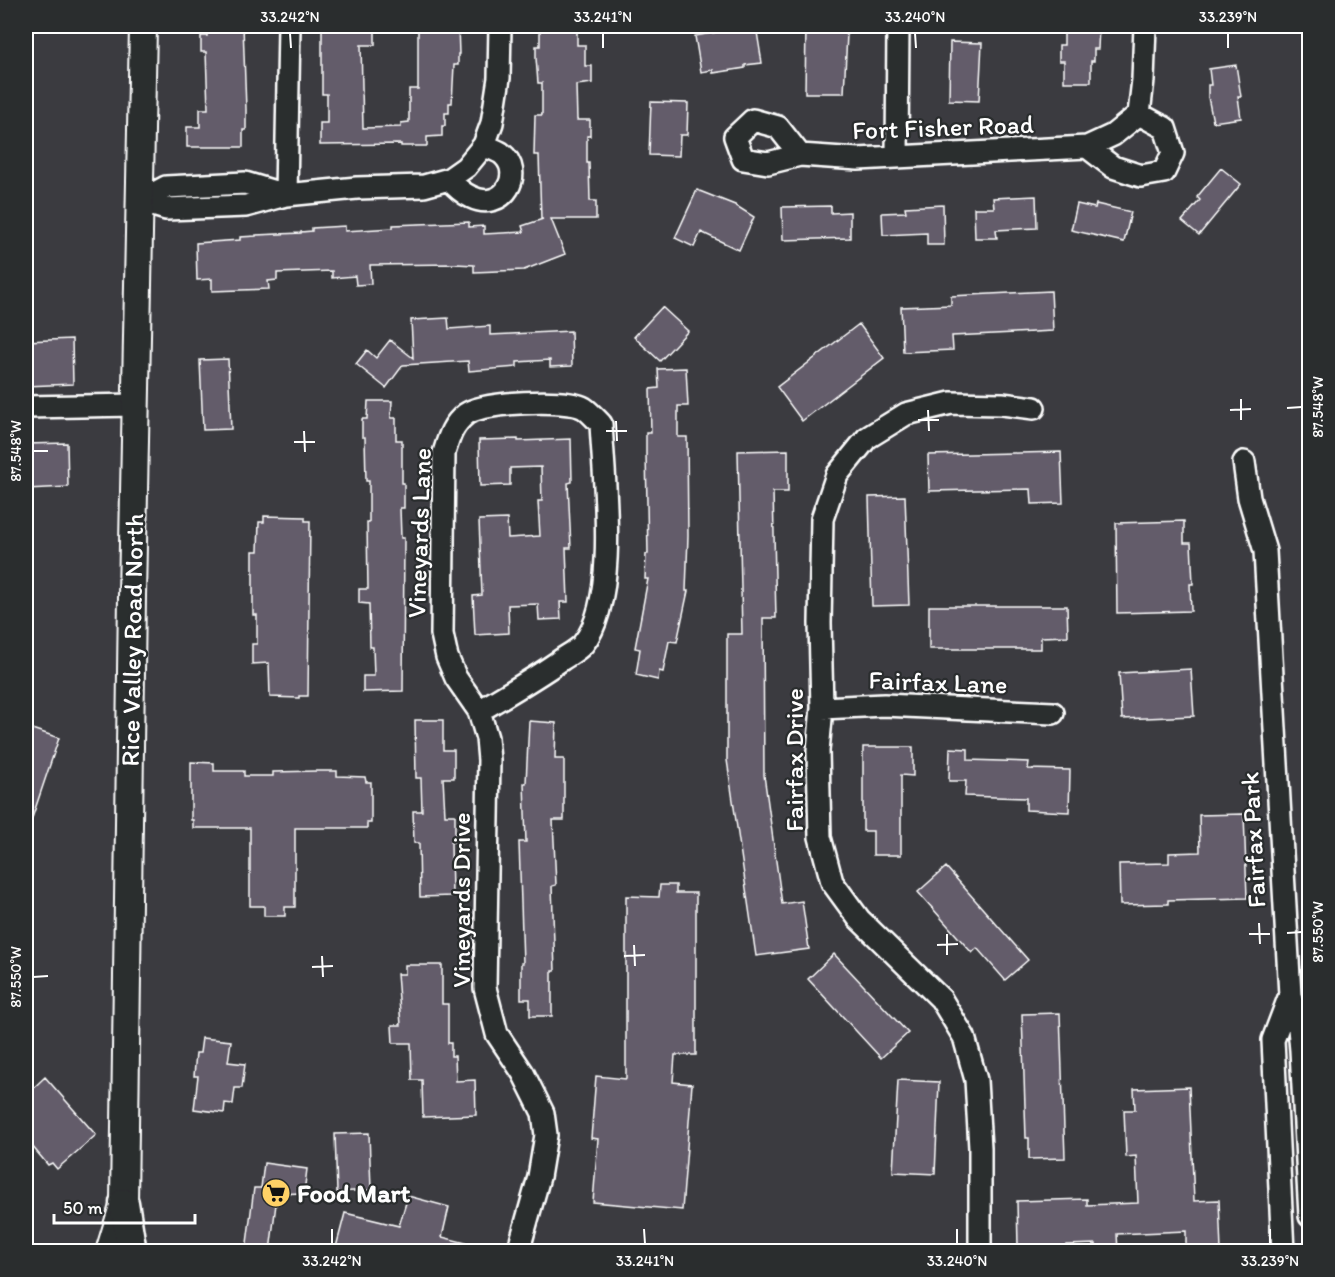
<svg xmlns="http://www.w3.org/2000/svg" width="1335" height="1277" font-family="Itim,sans-serif">
	<style>
		.building { fill: #635b6b; stroke: #fff; stroke-width: 1.5 }
		.lines { fill: none; stroke-linecap: round; stroke-linejoin: round }
		.minor-casing { stroke: #fff; stroke-width: 26 }
		.tertiary-casing { stroke: #fff; stroke-width: 30 }
		.secondary-casing { stroke: #fff; stroke-width: 33 }
		.minor { stroke: #2a2d2e; stroke-width: 21 }
		.tertiary { stroke: #2a2d2e; stroke-width: 26 }
		.secondary { stroke: #2a2d2e; stroke-width: 28 }
		.ticks { fill: none; stroke: #fff; stroke-width: 2 }
		.labels { text-anchor: middle; dominant-baseline: central; stroke-width: 4.5; stroke-linejoin: round; paint-order: stroke }
		.street-label { font-size: 26px; fill: #fff; stroke: #2a2d2e }
		.poi-label { font-size: 26px; font-weight: bold; fill: #fff; stroke: #2a2d2e; text-anchor: start }
		.neatline { fill: none; stroke: #fff; stroke-width: 2 }
		.ticks-label { font-size: 15px; text-anchor: middle; fill: #fff }
	</style>
	<rect width="100%" height="100%" fill="#3b3b40"/>
	<filter id="ink" filterUnits="userSpaceOnUse"><feTurbulence type="fractalNoise" baseFrequency=".0167" numOctaves="2"/><feDisplacementMap in="SourceGraphic" scale="12" xChannelSelector="R" yChannelSelector="G"/><feConvolveMatrix kernelMatrix="1 2 1 2 8 2 1 2 1" color-interpolation-filters="sRGB"/></filter>
	<g filter="url(#ink)">
		<!-- building -->
		<path class="building" d="M207,26H243L246,109V130H243V147H187V127H200V109H208L206,52H201V36H207Z
			M322,26H364V28H375V45H361L363,128L401,127V123L409,122V89H418V26H458L459,54H458V65H454L452,103H449V113H445V126H442V136L427,137V146H401V144L320,145V123H327V94H322Z
			M540,26H577V45H585V66H592V83L576,85L577,120H590V136H587V163H589L590,201H596V219H551L565,254L524,270L474,272V265L456,264L370,265L371,284L356,285L355,276L332,278V271L277,273V280L268,281L269,289L212,291V279L197,280L196,243L240,240V237L256,236V235L301,233V232L312,231V228L345,226V231L393,228V225L469,222V227L484,226V234L524,232L522,226L543,219H541L539,155H534L535,115H542V83H538L536,58V46H540Z
			M734,26H756L762,63L745,65V68L713,73V70L701,72L695,36L735,29Z
			M806,26H845V34H847L844,93H805Z
			M1064,26H1099L1098,49H1094V61H1091V82H1064V61H1059V45H1064Z
			M950,42L982,43L979,101L949,100Z
			M1236,65L1241,97H1238L1241,118L1213,122L1208,97V85H1211L1209,69Z
			M651,102L688,103L687,135H680L679,156L649,155Z
			M1221,168L1241,184L1199,235L1182,221L1200,200L1197,197Z
			M697,190L735,205L754,217L739,250L701,232L694,247L675,238Z
			M1036,196L1037,228L996,230L997,238H975L974,208H994L993,198Z
			M1077,204L1095,208L1096,204L1131,212L1124,242L1071,230Z
			M943,205L944,245H927V233L883,235L882,213L906,212L905,207Z
			M831,206V213L850,212V238L783,240L782,207Z
			M1051,291L1053,331L952,336L953,350L903,352L901,307L951,305V296Z
			M662,307L688,331L660,361L634,337Z
			M448,318L449,329L490,326V335L571,331L572,366L550,367V360L517,362V367L469,371L468,361L403,365L386,388L356,364L367,350L376,358L390,340L413,358L411,320Z
			M859,324L884,358L802,421L777,387Z
			M72,339L73,384L26,386V341Z
			M228,359L231,429L203,430L200,360Z
			M686,368L688,406H678V437H687L688,536L686,591H688L677,642L669,641L663,672L659,671L658,680L636,675L640,649L635,648L648,579H645L646,554H648L646,453V433H651L650,389L659,388L658,369Z
			M368,401H392L391,418H396V440H402V483H404V508H400L401,538H404L403,691L363,692V676H374L373,647H370L369,604L359,603V589H368L367,522H369V481H366L365,437H362V419H367Z
			M518,439V441L571,439L572,482L568,483L571,548H566L568,602H560L561,619L539,620L538,604L508,605L509,633L475,635L473,596L482,595L479,520L507,519L508,538L540,536L538,501H542L541,467L510,468V485L480,486L479,440Z
			M67,443L68,487L26,489V444Z
			M788,450V492H773L776,618H763L764,775L782,904L802,901L809,949L756,956L727,760V634H742L738,451Z
			M1061,452L1063,503L1032,504L1031,489L929,491L928,455Z
			M905,496L909,605L872,606L869,497Z
			M264,516L305,517V521H310L308,696H299V698L270,697L269,663L252,664V644H257V615H253V551H258L259,522H264Z
			M1184,521V543H1191L1193,584H1190L1191,611L1117,613L1116,523Z
			M929,606H1067L1068,636L1041,637V649H929Z
			M1191,669L1194,716L1122,719L1119,673Z
			M415,720H443V750H454V778H443L445,815H455V842H451L452,896L420,897L419,843H414L413,811H422L421,778H416Z
			M529,721L556,723L555,759H564V820H553L556,885L552,886L555,971H552V1016H530V999H521V963H523L519,842H526L524,783H526Z
			M26,727L59,738L28,830H26Z
			M863,747H913V776L901,775V855H873V831H863Z
			M950,748L968,749V760L1029,762L1028,769L1070,770L1069,812L1026,810V798L965,796L966,781H949Z
			M191,762L214,763V771H244V776H273V772L317,771H337V776L365,777L366,782H371V823H367V828H295V907H285V916H264V906H250V828H193V820H191Z
			M1244,814L1247,898L1168,900V904L1120,905L1119,864L1169,863V853L1200,852L1199,815Z
			M946,867L1028,960L1005,980L977,948L972,953L918,892Z
			M660,885H676V893H696V1055H675L673,1082L692,1084L682,1210L593,1202L598,1139L591,1138L596,1076L626,1079V896L659,897Z
			M834,954L908,1033L881,1058L808,979Z
			M405,965H442V1004H448V1043H451V1056H455L456,1081L475,1080L476,1115L423,1117L422,1080H412L411,1043H393L392,1025H401L397,974H405Z
			M1060,1013L1065,1158L1029,1159V1138H1026L1022,1014Z
			M202,1038L231,1041L228,1062L245,1064L242,1088H235L233,1104L225,1103L224,1113L194,1109L198,1076H194L196,1053H200Z
			M45,1077L96,1135L57,1169L52,1163L48,1165L26,1139V1095Z
			M898,1080L939,1082L935,1174L893,1172Z
			M1189,1087L1194,1201L1219,1200L1221,1251H1186V1231L1117,1234L1118,1251H1096V1244L1066,1245V1251H1045V1245L1018,1246L1017,1201L1087,1199V1205L1138,1203L1136,1156L1126,1157L1124,1110H1135L1134,1089Z
			M369,1133L371,1190L337,1192L335,1134Z
			M264,1163L307,1169L304,1193L271,1194L277,1196L270,1251H246L254,1188H261Z
			M408,1196L449,1207L442,1237L478,1246V1251H335L345,1213L399,1226Z"/>
		<g class="lines">
			<!-- minor casing -->
			<g class="minor-casing">
				<path id="minor" d="M1139,114L1143,80L1145,26
					M753,120L778,127L800,155L768,163L743,159L735,137Z
					M1087,147L1113,135L1139,114
					M800,155L858,159L1087,147L1113,167L1141,176L1164,172L1173,153L1165,128L1139,114
					M897,155L898,26
					M449,179C455,186 462,193 471,197C504,213 526,172 501,153C496,150 489,148 484,145
					M286,195L289,26
					M140,201L166,209L246,206L286,195L357,188L424,186L449,179L466,167L484,145L492,123L499,78L500,26
					M140,201L166,187L245,183L285,195
					M26,407L136,405
					M1244,462L1249,498L1265,551L1290,995L1273,1040L1283,1252
					M822,708L884,705L1053,713
					M479,711C506,695 534,679 561,660C568,655 577,651 583,644C619,600 604,481 601,424C596,419 590,412 584,408C567,398 481,402 466,414C452,425 449,437 444,453L442,634L447,657L456,678L479,711L487,738L489,760L485,988L497,1034L523,1073L543,1113L546,1135L539,1177L518,1252
					M1290,995L1299,1028L1301,1050L1310,1216
					M978,1252L980,1246V1148L976,1080L964,1037L941,999L859,919L832,882L820,837L818,751L822,708L820,623L822,519L837,475L867,438L906,414L951,403L1002,404L1034,408"/>
			</g>
			<!-- tertiary casing -->
			<g class="tertiary-casing">
				<path id="tertiary" d="M109,1252L124,1203L132,596L143,26"/>
			</g>
			<!-- secondary casing -->
			<g class="secondary-casing">
				<path id="secondary" d="M124,1203L132,1252"/>
			</g>
			<!-- minor -->
			<use href="#minor" class="minor"/>
			<!-- tertiary -->
			<use href="#tertiary" class="tertiary"/>
			<!-- secondary -->
			<use href="#secondary" class="secondary"/>
		</g>
	</g>
	<!-- ticks -->
	<path class="ticks" d="M290,33L291,48M603,33V48M915,33L916,48M1228,33V48M1241,399V420M1287,408L1302,407M928,410L929,431M1230,410L1251,409M918,420H939M616,421L617,441M304,431L305,452M606,431H627M294,442H315M33,451H48M1259,923L1260,944M1287,933L1302,932M947,934V955M1249,934H1270M634,945L635,966M937,945L958,944M322,956L323,977M624,956L645,955M312,967L333,966M33,977L48,976M332,1229V1244M644,1229L645,1244M957,1229V1244M1270,1229V1244"/>
	<!-- icons -->
	<defs>
		<g id="supermarket-disc" transform="scale(1.5)"><circle r="9.5" fill="#ffd166" stroke="#2a2d2e"/><path d="M-6-5.5h2.5l.6 2H6L4.5 2H-2.5L-4.4-4H-6ZM-1.5 3.2a1.3 1.3 0 1 0 .1 0ZM3 3.2a1.3 1.3 0 1 0 .1 0Z" fill="#111"/></g>
	</defs>
	<g fill-rule="evenodd">
		<use href="#supermarket-disc" x="276" y="1193"/>
	</g>
	<g class="labels">
		<!-- street labels -->
		<g class="street-label">
			<text transform="translate(943 127) rotate(-2)">Fort Fisher Road</text>
			<text transform="translate(419 533) rotate(-88)">Vineyards Lane</text>
			<text transform="translate(132 640) rotate(-89)">Rice Valley Road North</text>
			<text transform="translate(938 682) rotate(2)">Fairfax Lane</text>
			<text transform="translate(794 760) rotate(-90)">Fairfax Drive</text>
			<text transform="translate(1253 840) rotate(-93)">Fairfax Park</text>
			<text transform="translate(461 900) rotate(-90)">Vineyards Drive</text>
		</g>
		<!-- poi labels -->
		<g class="poi-label">
			<text x="297" y="1193">Food Mart</text>
		</g>
	</g>
	<!-- margin -->
	<rect width="1335" height="1277" fill="none" stroke="#2a2d2e" stroke-width="66"/>
	<!-- scale -->
	<path d="M54 1214v9h141v-9" fill="none" stroke="#ffffff" stroke-width="3"/>
	<text x="63" y="1214" font-size="18" fill="#ffffff" stroke="#2a2d2e" stroke-width="4.5" paint-order="stroke">50 m</text>
	<rect x="33" y="33" width="1269" height="1211" class="neatline"/>
	<g class="ticks-label">
		<text x="290" y="22">33.242°N</text>
		<text x="603" y="22">33.241°N</text>
		<text x="915" y="22">33.240°N</text>
		<text x="1228" y="22">33.239°N</text>
		<text transform="translate(1318 407) rotate(-90)" y="5">87.548°W</text>
		<text transform="translate(16 451) rotate(-90)" y="5">87.548°W</text>
		<text transform="translate(1318 932) rotate(-90)" y="5">87.550°W</text>
		<text transform="translate(16 977) rotate(-90)" y="5">87.550°W</text>
		<text x="332" y="1266">33.242°N</text>
		<text x="645" y="1266">33.241°N</text>
		<text x="957" y="1266">33.240°N</text>
		<text x="1270" y="1266">33.239°N</text>
	</g>
</svg>
